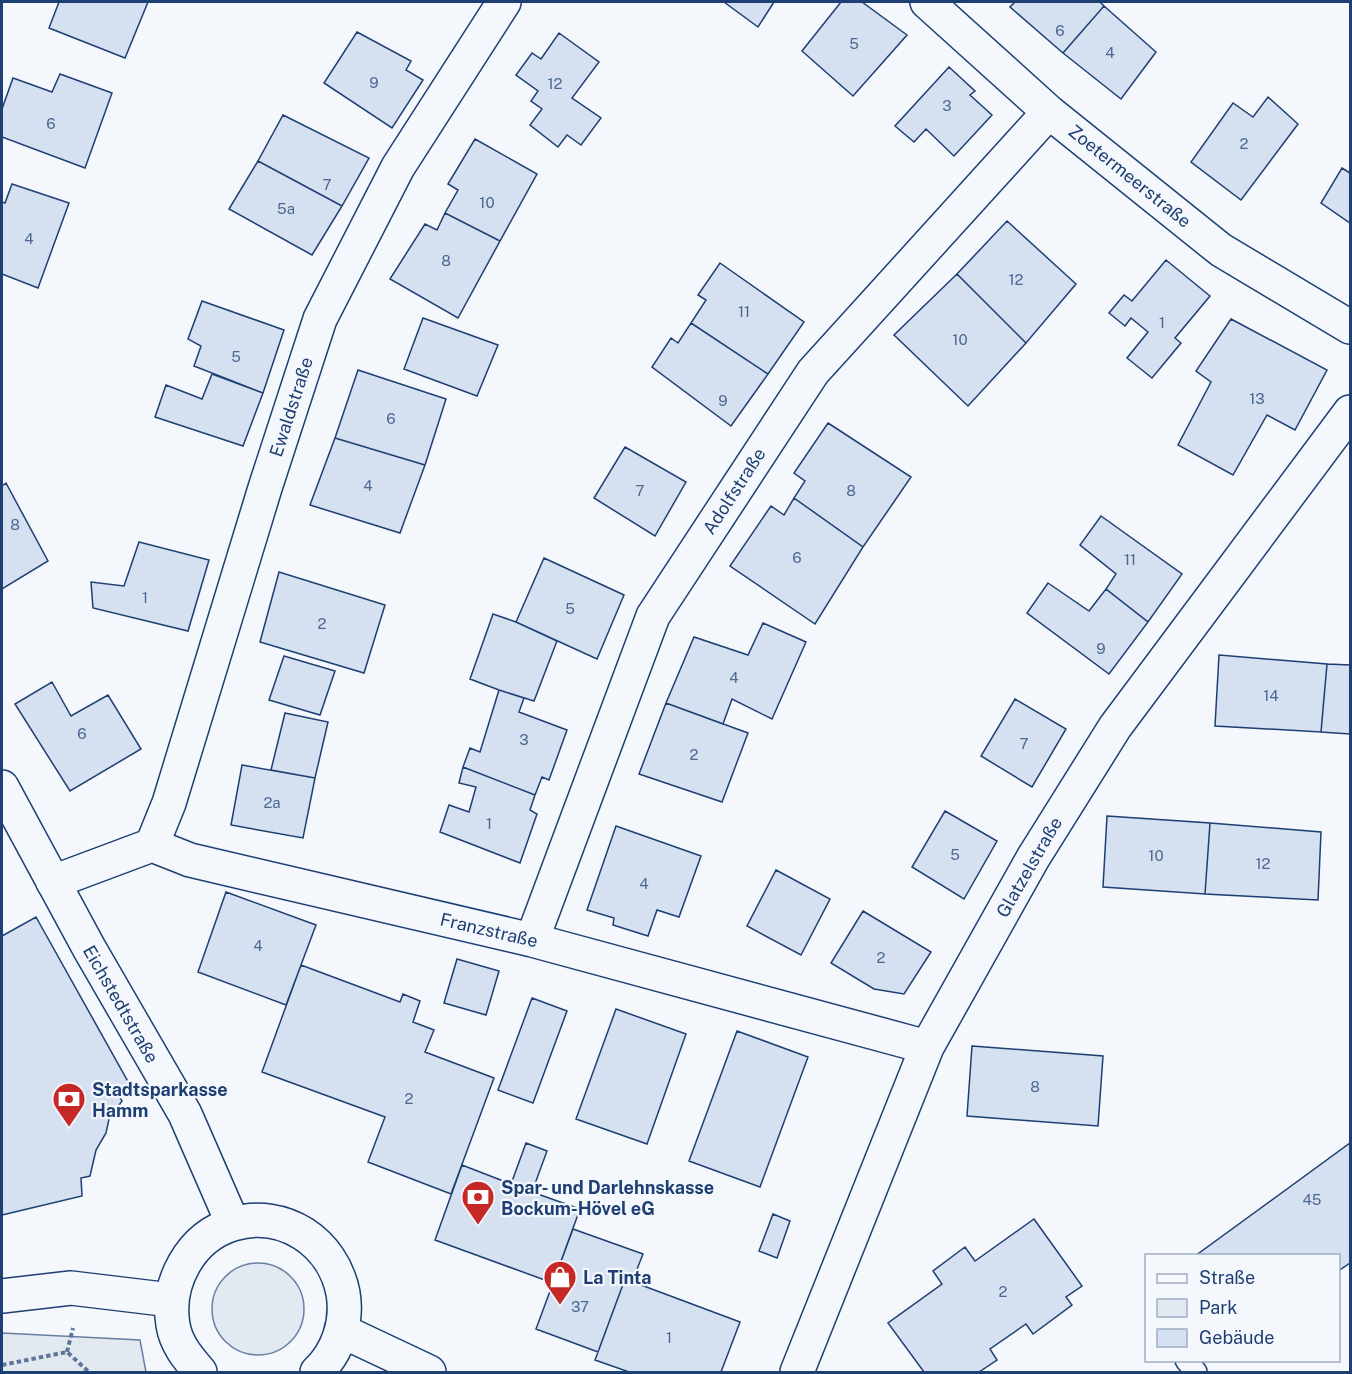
<svg xmlns="http://www.w3.org/2000/svg" width="1352" height="1374" font-family="'Public Sans',sans-serif">
	<style>
		.green { fill: #e3e9f0; stroke: #687fa3; stroke-width: 1.5 }
		.building { fill: #d5e0f0; stroke: #1d3f73; stroke-width: 1.5 }
		.lines { fill: none; stroke-linecap: round; stroke-linejoin: round }
		.service-casing { stroke: #1d3f73; stroke-width: 24 }
		.minor-casing { stroke: #1d3f73; stroke-width: 36 }
		.tertiary-casing { stroke: #1d3f73; stroke-width: 36 }
		.path { stroke: #5e769c; stroke-width: 4; stroke-dasharray: 4.5 3; stroke-linecap: butt }
		.service { stroke: #f4f7fb; stroke-width: 21 }
		.minor { stroke: #f4f7fb; stroke-width: 33 }
		.tertiary { stroke: #f4f7fb; stroke-width: 33 }
		.labels { text-anchor: middle; dominant-baseline: central; stroke-width: 4.5; stroke-linejoin: round; paint-order: stroke }
		.number-label { font-size: 15px; fill: #4b6792 }
		.street-label { font-size: 18px; fill: #1d3f73; stroke: #f4f7fb }
		.poi-label { font-size: 18px; font-weight: bold; fill: #1d3f73; stroke: #f4f7fb; text-anchor: start }
	</style>
	<rect width="100%" height="100%" fill="#f4f7fb"/>
	<!-- green -->
	<path class="green" d="M212 1309a46 46 0 1 1 92 0a46 46 0 1 1-92 0Z
		M2,1333L140,1340L146,1372H2Z"/>
	<!-- building -->
	<path class="building" d="M59,2H148L125,58L49,28Z
		M724,2H774L758,27Z
		M841,2H862L907,35L853,96L802,51Z
		M1015,2H1100L1104,6L1063,53L1010,7Z
		M1104,6L1156,52L1121,99L1063,53Z
		M357,32L411,61L406,70L423,80L392,128L324,83Z
		M559,33L599,62L572,98L601,118L581,145L567,135L558,147L530,125L542,109L531,101L538,91L516,75L532,53L541,59Z
		M949,67L975,91L970,95L992,115L954,156L926,129L914,142L895,126Z
		M60,74L112,93L85,168L2,137V109L13,78L52,92Z
		M1268,97L1298,124L1241,200L1191,162L1233,103L1253,117Z
		M283,115L369,158L342,206L258,161Z
		M475,139L537,174L500,241L445,213L458,190L448,184Z
		M258,161L342,206L312,255L229,209Z
		M1342,168L1350,173V223L1321,203Z
		M12,184L69,203L38,288L2,274V202L5,203Z
		M445,213L500,241L458,318L390,279L425,224L437,230Z
		M1007,221L1076,284L1026,343L957,274Z
		M1166,260L1210,296L1175,338L1181,343L1152,378L1127,358L1148,332L1131,318L1125,326L1109,313L1124,295L1132,301Z
		M720,263L804,322L768,374L691,323L706,300L698,295Z
		M957,274L1026,343L968,406L894,335Z
		M202,301L284,330L263,393L194,366L201,346L188,339Z
		M423,318L498,345L477,396L404,369Z
		M1231,319L1327,370L1295,430L1267,415L1233,475L1178,445L1211,382L1196,371Z
		M691,323L768,374L731,426L652,367L671,338L678,343Z
		M358,370L446,399L425,465L335,438Z
		M212,374L263,393L243,446L155,417L166,385L202,399Z
		M828,423L911,477L863,547L794,498L805,481L794,473Z
		M335,438L425,465L400,533L310,505Z
		M625,447L686,482L655,536L594,498Z
		M6,483L48,561L2,589V486Z
		M794,498L863,547L815,624L730,566L771,506L784,515Z
		M1101,516L1182,574L1148,622L1106,589L1116,574L1080,545Z
		M139,542L209,560L188,631L93,608L91,582L124,586Z
		M544,558L624,595L597,659L516,622Z
		M279,572L385,605L364,673L260,642Z
		M1048,583L1089,611L1106,589L1148,622L1109,674L1027,613Z
		M493,614L516,622L557,641L534,701L499,690L470,679Z
		M763,623L806,642L772,719L732,699L723,724L666,703L694,637L748,655Z
		M1219,655L1327,664L1321,732L1215,726Z
		M284,656L335,671L320,715L269,700Z
		M1327,664L1350,665V734L1321,732Z
		M52,682L71,716L108,695L141,749L70,791L15,704Z
		M499,690L524,698L519,712L567,730L549,780L542,777L535,795L463,767L470,748L480,752Z
		M1015,699L1066,729L1032,787L981,756Z
		M666,703L748,733L722,802L639,774Z
		M285,713L328,722L315,778L271,770Z
		M242,765L315,778L303,838L231,825Z
		M463,767L535,795L530,810L537,814L520,863L440,832L449,805L469,812L476,787L459,783Z
		M945,811L997,841L964,899L912,867Z
		M1107,816L1210,823L1205,894L1103,887Z
		M1210,823L1321,832L1318,900L1205,894Z
		M616,826L701,856L679,917L657,910L648,936L613,925L614,918L587,910Z
		M776,870L830,899L801,955L747,926Z
		M226,892L316,925L286,1005L198,972Z
		M863,911L931,952L904,994L874,989L831,963Z
		M36,917L131,1087L118,1094L122,1101L109,1119L106,1133L96,1150L90,1176L81,1178L82,1196L2,1215V936Z
		M457,959L499,971L486,1015L444,1003Z
		M301,965L400,1002L403,994L420,1001L413,1022L434,1030L425,1052L494,1078L451,1194L368,1162L385,1117L262,1072Z
		M532,998L567,1011L533,1103L498,1090Z
		M616,1009L686,1034L647,1144L576,1119Z
		M737,1031L808,1057L760,1187L689,1161Z
		M972,1046L1103,1056L1098,1126L967,1116Z
		M526,1143L547,1151L532,1192L580,1209L553,1283L435,1240L462,1165L511,1184Z
		M1350,1143V1263L1338,1271V1256H1195Z
		M773,1214L790,1221L777,1258L759,1251Z
		M1034,1219L1082,1286L1066,1297L1072,1305L1033,1334L1026,1324L990,1349L997,1360L979,1372H924L888,1323L942,1284L933,1271L965,1247L975,1261Z
		M573,1229L643,1254L632,1282L625,1279L598,1352L536,1329Z
		M625,1279L740,1322L721,1372H629L595,1360Z"/>
	<g class="lines">
		<!-- service casing -->
		<g class="service-casing">
			<path id="service" d="M1186,1360L1196,1372"/>
		</g>
		<!-- minor casing -->
		<g class="minor-casing">
			<path id="minor" d="M927,2L1049,112L1221,250L1350,327
				M152,845L169,803L265,488L320,319L398,167L504,2
				M53,882L152,845L190,860L532,940L927,1047
				M532,940L653,616L813,372L1049,112
				M2,1296L71,1288L171,1300
				M797,1372L927,1047L1033,858L1115,727L1350,412"/>
		</g>
		<!-- tertiary casing -->
		<g class="tertiary-casing">
			<path id="tertiary" d="M2,787L89,948L185,1114L233,1224
				M342,1331L429,1372
				M200,1372C188,1358 176,1344 173,1325C166,1283 190,1237 233,1224C284,1209 333,1242 343,1293C348,1322 338,1352 317,1372"/>
		</g>
		<!-- path -->
		<path class="path" d="M67,1352L73,1328
			M2,1365L67,1352L89,1372"/>
		<!-- service -->
		<use href="#service" class="service"/>
		<!-- minor -->
		<use href="#minor" class="minor"/>
		<!-- tertiary -->
		<use href="#tertiary" class="tertiary"/>
	</g>
	<!-- icons -->
	<defs>
		<g id="bank-pin" transform="scale(1.725)"><path d="M0 17L-7.5 6A9.5 9.5 0 1 1 7.5 6Z" fill="#c62828" stroke="#f4f7fb"/><path d="M-6-4H6V4H-6ZM0-2.3a2.3 2.3 0 1 0 0 4.6a2.3 2.3 0 1 0 0-4.6Z" fill="#fff"/></g>
		<g id="shop-pin" transform="scale(1.725)"><path d="M0 17L-7.5 6A9.5 9.5 0 1 1 7.5 6Z" fill="#c62828" stroke="#f4f7fb"/><path d="M-5-2.5h2.3a2.7 3.5 0 0 1 5.4 0H5L5.5 6h-11ZM-1.5-2.5h3a1.5 2.3 0 0 0-3 0Z" fill="#fff"/></g>
	</defs>
	<g fill-rule="evenodd">
		<use href="#bank-pin" x="69" y="1099"/>
		<use href="#bank-pin" x="478" y="1197"/>
		<use href="#shop-pin" x="560" y="1277"/>
	</g>
	<g class="labels">
		<!-- number labels -->
		<g class="number-label">
			<text x="1060" y="30">6</text>
			<text x="854" y="43">5</text>
			<text x="1110" y="52">4</text>
			<text x="374" y="82">9</text>
			<text x="555" y="83">12</text>
			<text x="947" y="105">3</text>
			<text x="51" y="123">6</text>
			<text x="1244" y="143">2</text>
			<text x="327" y="184">7</text>
			<text x="487" y="202">10</text>
			<text x="286" y="208">5a</text>
			<text x="29" y="238">4</text>
			<text x="446" y="260">8</text>
			<text x="1016" y="279">12</text>
			<text x="744" y="311">11</text>
			<text x="1162" y="322">1</text>
			<text x="960" y="339">10</text>
			<text x="236" y="356">5</text>
			<text x="1257" y="398">13</text>
			<text x="723" y="400">9</text>
			<text x="391" y="418">6</text>
			<text x="368" y="485">4</text>
			<text x="640" y="490">7</text>
			<text x="851" y="490">8</text>
			<text x="15" y="524">8</text>
			<text x="797" y="557">6</text>
			<text x="1130" y="559">11</text>
			<text x="145" y="597">1</text>
			<text x="570" y="608">5</text>
			<text x="322" y="623">2</text>
			<text x="1101" y="648">9</text>
			<text x="734" y="677">4</text>
			<text x="1271" y="695">14</text>
			<text x="82" y="733">6</text>
			<text x="524" y="739">3</text>
			<text x="1024" y="743">7</text>
			<text x="694" y="754">2</text>
			<text x="272" y="802">2a</text>
			<text x="489" y="823">1</text>
			<text x="955" y="854">5</text>
			<text x="1156" y="855">10</text>
			<text x="1263" y="863">12</text>
			<text x="644" y="883">4</text>
			<text x="258" y="945">4</text>
			<text x="881" y="957">2</text>
			<text x="1035" y="1086">8</text>
			<text x="409" y="1098">2</text>
			<text x="1312" y="1199">45</text>
			<text x="1003" y="1291">2</text>
			<text x="580" y="1306">37</text>
			<text x="669" y="1337">1</text>
		</g>
		<!-- street labels -->
		<g class="street-label">
			<text transform="translate(1130 176) rotate(39)">Zoetermeerstraße</text>
			<text transform="translate(291 407) rotate(-72)">Ewaldstraße</text>
			<text transform="translate(734 491) rotate(-57)">Adolfstraße</text>
			<text transform="translate(1029 867) rotate(-60)">Glatzelstraße</text>
			<text transform="translate(489 930) rotate(13)">Franzstraße</text>
			<text transform="translate(121 1004) rotate(60)">Eichstedtstraße</text>
		</g>
		<!-- poi labels -->
		<g class="poi-label">
			<text x="92" y="1089">Stadtsparkasse<tspan x="92" dy="21">Hamm</tspan></text>
			<text x="501" y="1187">Spar- und Darlehnskasse<tspan x="501" dy="21">Bockum-Hövel eG</tspan></text>
			<text x="583" y="1277">La Tinta</text>
		</g>
	</g>
	<!-- border -->
	<rect width="1352" height="1374" fill="none" stroke="#1d3f73" stroke-width="6"/>
	<!-- legend -->
	<rect x="1145" y="1254" width="195" height="108" fill="#f4f7fb" stroke="#9eadc5" stroke-width="1.5"/>
	<rect x="1157" y="1274" width="30" height="9" fill="#f4f7fb" stroke="#9eadc5" stroke-width="1.5"/>
	<text x="1199" y="1284" font-size="18" fill="#1d3f73">Straße</text>
	<rect x="1157" y="1299" width="30" height="18" fill="#e3e9f0" stroke="#9eadc5" stroke-width="1.5"/>
	<text x="1199" y="1314" font-size="18" fill="#1d3f73">Park</text>
	<rect x="1157" y="1329" width="30" height="18" fill="#d5e0f0" stroke="#9eadc5" stroke-width="1.5"/>
	<text x="1199" y="1344" font-size="18" fill="#1d3f73">Gebäude</text>
</svg>
